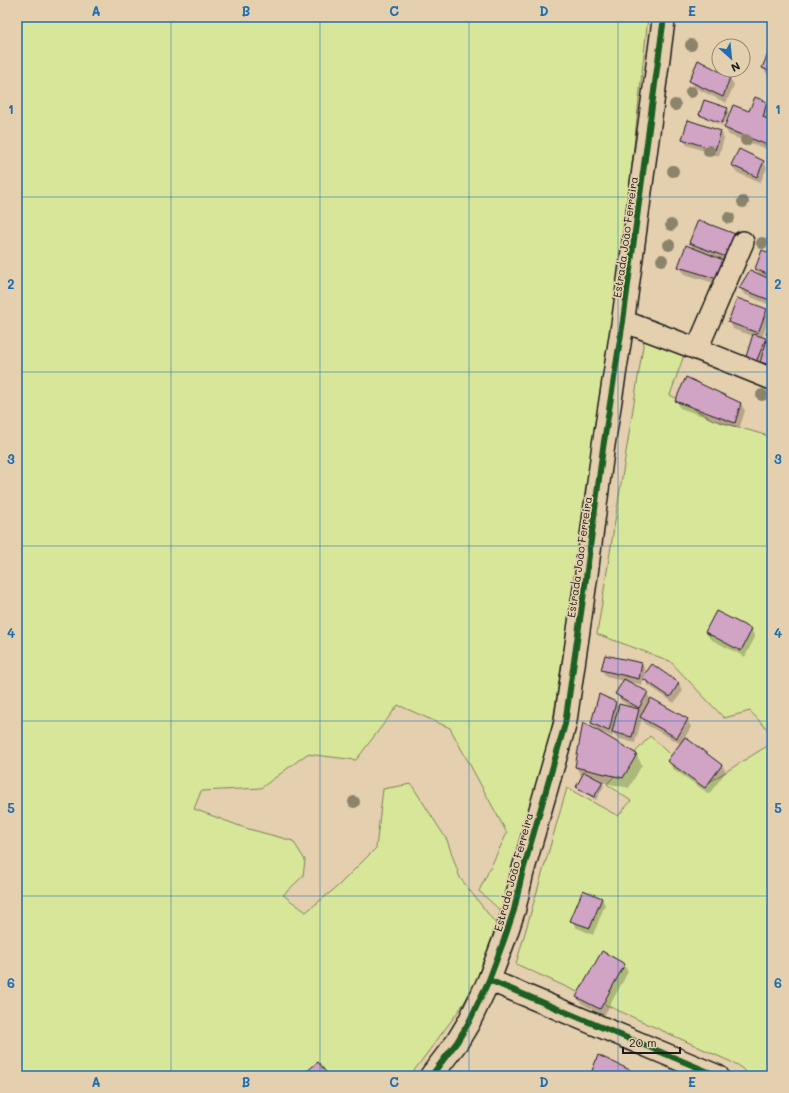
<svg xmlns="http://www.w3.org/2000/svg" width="789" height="1093" font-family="Mali,sans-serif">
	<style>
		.green { fill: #d8e699; stroke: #7a815a }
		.shadow { fill: #0003 }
		.building { fill: #d1a4c6; stroke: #1c1c1c }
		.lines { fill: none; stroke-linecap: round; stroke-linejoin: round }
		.street-casing { stroke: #1c1c1c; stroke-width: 24 }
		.secondary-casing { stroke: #1c1c1c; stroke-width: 25 }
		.street { stroke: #e4cfae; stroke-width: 21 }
		.secondary { stroke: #e4cfae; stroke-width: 22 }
		.cycleway-casing { stroke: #e4cfae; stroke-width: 8 }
		.cycleway { stroke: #1b5e20; stroke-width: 6 }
		.tree { fill: #8b836b }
		.grid { fill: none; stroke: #1f6fb2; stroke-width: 1; stroke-opacity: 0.55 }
		.labels { text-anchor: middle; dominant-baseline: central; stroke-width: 3.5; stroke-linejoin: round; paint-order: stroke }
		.street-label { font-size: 11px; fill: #1c1c1c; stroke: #e4cfae }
		.neatline { fill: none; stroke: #1f6fb2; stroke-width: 1.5 }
		.grid-label { font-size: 13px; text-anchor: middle; font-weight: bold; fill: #1f6fb2 }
	</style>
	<rect width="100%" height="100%" fill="#e4cfae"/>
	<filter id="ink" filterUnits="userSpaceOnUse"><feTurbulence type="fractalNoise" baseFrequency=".025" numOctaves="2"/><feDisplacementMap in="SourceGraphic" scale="8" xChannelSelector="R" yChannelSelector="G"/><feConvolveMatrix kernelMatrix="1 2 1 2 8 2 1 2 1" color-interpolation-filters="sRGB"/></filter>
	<g filter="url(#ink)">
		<!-- green -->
		<path class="green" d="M17,17H648L615,320L551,733L501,911L479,891L507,833L450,728L398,705L356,760L307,754L261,788L201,791L194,809L245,828L293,841L305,860L303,876L283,895L306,912L337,887L376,848L383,789L411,784L447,840L460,878L496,924L482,973L460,1009L410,1076H17Z
			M645,334L685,352L670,395L713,420L772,437V734L750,711L724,718L670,661L597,634Z
			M650,736L703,786L772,743V1076H750L738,1065L516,964L567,788L618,816L631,801L607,784Z"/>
		<!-- shadow -->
		<path class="shadow" d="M772,47V77L767,74L763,68Z
			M699,61L730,78L734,85L726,103L694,87L691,80Z
			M766,103L770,110L767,120L772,122V151L729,135L725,128L726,126Z
			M727,109L729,112L724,123L701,115V117L700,115Z
			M701,117L724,125L723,126Z
			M721,132L724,138L719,156L687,145L683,139Z
			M763,161L767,168L760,183L736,172L732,165Z
			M738,235L721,285L684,274L680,267L694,249L690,243Z
			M772,255V306L744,294L740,288L760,275L756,269Z
			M766,310L770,317L762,338L772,342V368L763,365L762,362L763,356L762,355L758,365L747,363L753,336L733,329L730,322Z
			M772,323V338L769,337L767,334Z
			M677,401L741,404L745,411L739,429L680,408Z
			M751,630L755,637L745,657L710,639L706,632Z
			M642,664L646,671L644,677L652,666L679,684L683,691L674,703L648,685L644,678L642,685L630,682L647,693L651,700L687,720L691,727L684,739L722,765L726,772L709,794L672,768L669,761L681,744L645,724L642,718L635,743L617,738L613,733L612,737L604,733L603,734L636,754L642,765L629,788L601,782L604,786L596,800L579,790L577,787L582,777L576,767L596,730L592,723L615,703L619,709L633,708L621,701L617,694L624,681L606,677L602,670Z
			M602,898L605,905L593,935L575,927L572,920Z
			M624,965L628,972L604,1016L581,1003L577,997Z"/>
		<!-- building -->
		<path class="building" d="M772,44V72L762,68Z
			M698,60L730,77L723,97L689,81Z
			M755,97L767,102L763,117L772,121V140L770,146L724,128L733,105L749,111Z
			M704,100L728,108L722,123L699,115Z
			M688,120L721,131L715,150L682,139Z
			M739,149L764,161L757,177L731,165Z
			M698,220L738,235L729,258L689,243Z
			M686,245L726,261L718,279L678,267Z
			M762,250L772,254V276L755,269Z
			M750,270L772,280V301L739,288Z
			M737,298L767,309L758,333L728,322Z
			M771,322H772V336L766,334Z
			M753,334L766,338L756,362L745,360Z
			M767,340L772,341V359L770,365L760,362Z
			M686,377L741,403L735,423L675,401Z
			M716,611L752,629L741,651L705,632Z
			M605,655L642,663L639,679L601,670Z
			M652,664L679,683L670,697L642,678Z
			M624,679L648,692L639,708L615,694Z
			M599,694L616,702L609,731L591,723Z
			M651,698L688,719L677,738L640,717Z
			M619,704L639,709L632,737L612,732Z
			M583,722L637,754L623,778L575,767Z
			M685,737L722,765L705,788L667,761Z
			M584,772L603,782L594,797L576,787Z
			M583,890L602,898L590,928L570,921Z
			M602,951L625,964L600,1009L576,997Z
			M598,1055L643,1076H590Z
			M318,1062L329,1076H301Z"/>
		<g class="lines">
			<!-- street casing -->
			<g class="street-casing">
				<path id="street" d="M623,321L697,349L772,379
					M697,349L743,242
					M489,980L718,1076"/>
			</g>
			<!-- secondary casing -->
			<g class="secondary-casing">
				<path id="secondary" d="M431,1076L457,1042L469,1022L489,980L504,940L514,910L522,874L565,724L586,578L603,448L623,321L664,17"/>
			</g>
			<!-- street -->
			<use href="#street" class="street"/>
			<!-- secondary -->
			<use href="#secondary" class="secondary"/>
			<!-- cycleway casing -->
			<g class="cycleway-casing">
				<path id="cycleway" d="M489,980L718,1076
					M431,1076L457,1042L469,1022L489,980L504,940L514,910L522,874L565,724L586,578L603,448L623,321L664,17"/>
			</g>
			<!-- cycleway -->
			<use href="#cycleway" class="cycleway"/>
		</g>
		<!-- trees -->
		<g class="tree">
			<circle cx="691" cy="45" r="6"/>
			<circle cx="691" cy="92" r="6"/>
			<circle cx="675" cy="105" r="6"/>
			<circle cx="746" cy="140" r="6"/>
			<circle cx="709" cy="151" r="6"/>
			<circle cx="673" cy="171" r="6"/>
			<circle cx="743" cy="202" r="6"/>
			<circle cx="729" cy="218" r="6"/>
			<circle cx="671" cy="225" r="6"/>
			<circle cx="762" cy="243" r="6"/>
			<circle cx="669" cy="245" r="6"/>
			<circle cx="662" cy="260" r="6"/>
			<circle cx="762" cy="395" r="6"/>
			<circle cx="354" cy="802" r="6"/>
		</g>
	</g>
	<!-- grid -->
	<path class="grid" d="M171,17V1076M320,17V1076M469,17V1076M618,17V1076M17,197H772M17,372H772M17,546H772M17,721H772M17,896H772"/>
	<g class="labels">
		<!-- street labels -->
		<g class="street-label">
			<text transform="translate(625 237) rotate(-82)">Estrada João Ferreira</text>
			<text transform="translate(579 557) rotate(-82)">Estrada João Ferreira</text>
			<text transform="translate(513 872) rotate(-75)">Estrada João Ferreira</text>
		</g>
	</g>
	<!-- margin -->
	<rect width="789" height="1093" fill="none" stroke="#e4cfae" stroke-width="44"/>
	<!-- north arrow -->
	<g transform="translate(731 58) rotate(153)"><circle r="19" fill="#e4cfae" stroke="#948774"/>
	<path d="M0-3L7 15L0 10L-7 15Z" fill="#1f6fb2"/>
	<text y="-6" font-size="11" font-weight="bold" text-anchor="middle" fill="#1c1c1c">N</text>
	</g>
	<!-- scale -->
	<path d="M623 1047v6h57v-6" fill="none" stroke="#1c1c1c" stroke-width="2"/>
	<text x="629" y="1047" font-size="12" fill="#1c1c1c" stroke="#e4cfae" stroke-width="3" paint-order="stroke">20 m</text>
	<rect x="22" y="22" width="745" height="1049" class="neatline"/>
	<g class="grid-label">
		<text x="96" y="16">A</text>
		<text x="246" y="16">B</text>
		<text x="394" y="16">C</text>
		<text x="544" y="16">D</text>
		<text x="692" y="16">E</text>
		<text x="11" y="114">1</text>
		<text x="778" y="114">1</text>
		<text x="11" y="289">2</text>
		<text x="778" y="289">2</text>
		<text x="11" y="464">3</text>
		<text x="778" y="464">3</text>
		<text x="11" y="638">4</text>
		<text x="778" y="638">4</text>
		<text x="11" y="813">5</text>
		<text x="778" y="813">5</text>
		<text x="11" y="988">6</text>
		<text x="778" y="988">6</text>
		<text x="96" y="1087">A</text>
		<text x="246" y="1087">B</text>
		<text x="394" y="1087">C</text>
		<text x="544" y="1087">D</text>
		<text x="692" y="1087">E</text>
	</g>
</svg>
